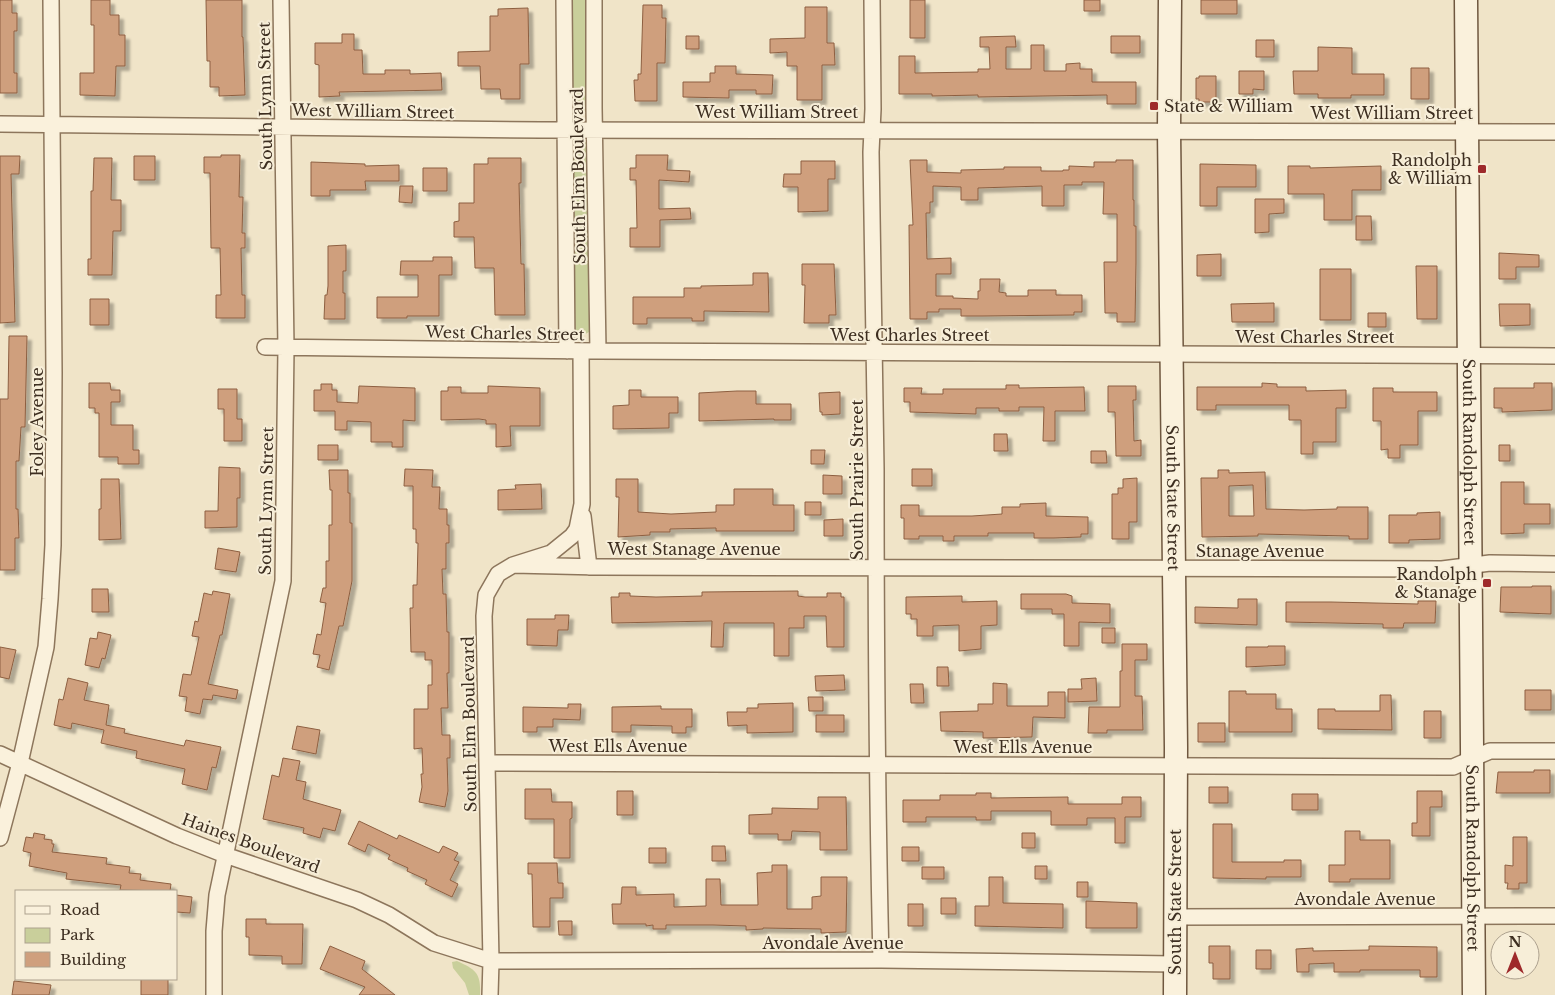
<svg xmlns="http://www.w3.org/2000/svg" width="1555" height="995" font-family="'Libre Baskerville',serif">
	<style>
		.green { fill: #c9cf9b }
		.building { fill: #cf9f7d; stroke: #8d5f41; fill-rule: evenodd; filter: url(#shadow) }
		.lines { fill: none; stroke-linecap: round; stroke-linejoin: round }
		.minor-casing { stroke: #8d765c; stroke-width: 18 }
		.secondary-casing { stroke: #6f573f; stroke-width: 25 }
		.minor { stroke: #faf1dc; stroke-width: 15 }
		.secondary { stroke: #faf1dc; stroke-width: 22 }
		.poi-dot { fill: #9e2a2b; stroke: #f7eed8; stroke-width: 2 }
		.labels { text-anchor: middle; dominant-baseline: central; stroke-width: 4; stroke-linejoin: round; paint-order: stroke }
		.street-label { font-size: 16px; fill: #3d2e20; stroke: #f7eed8 }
		.poi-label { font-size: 16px; fill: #3d2e20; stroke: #f7eed8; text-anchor: end }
	</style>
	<defs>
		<filter id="shadow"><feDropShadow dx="4.5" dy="4.5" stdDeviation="1" flood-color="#0004"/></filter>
	</defs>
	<rect width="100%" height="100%" fill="#f0e4c8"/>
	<!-- green -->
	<path class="green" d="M570,0H589L587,112L580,116L573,114L570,108Z
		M574,142H586L590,149V323L589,332L580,337L575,335L572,331L570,149Z
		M457,961C477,970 481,974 480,995H469L465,983L453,968L452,962Z"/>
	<!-- building -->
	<path class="building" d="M0,0H12V13H17V31H14V73H17V93H0Z
		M91,0H110V15H119V35H125V66H116L115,96L80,95V73H94V25H91Z
		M206,0H242V37H243L245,95L219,96V87H210V61H207Z
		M910,0H925V38H910Z
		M1084,0H1100V11H1084Z
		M1201,0H1237V14H1201Z
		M643,5H662V18H666L665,63H657V101H635L634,80H638V74H641Z
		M805,7H827V43H834L835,65H822V100H797V66H787V52L770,53V39L805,38Z
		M528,8L529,64H520V99H501L500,89H481L480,66H458V52L490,51V16H498V9Z
		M342,34H354V50H362L363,74H385V70H410V74L441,73L442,90L339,92L340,96L319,97V65L315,64V43H342Z
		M686,36H699V49H686Z
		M1015,36L1016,47H1006V69H1031V45H1044V71H1066V64L1080,63V69H1092V82H1136V104H1107V95L978,97V95L932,96V94H899V56H915V73L978,72V69H990L989,47H980V37Z
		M1111,36H1140V53H1111Z
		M1256,40H1274V57H1256Z
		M1318,47L1352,48V74H1384V95H1351V98H1318V94H1294L1293,71H1318Z
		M715,66H736V74L773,75L772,94H756V90H729V98L683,97V82H710V73H715Z
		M1411,68H1429V99H1411Z
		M1239,71H1264V90L1253,89V94H1239Z
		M1199,76H1216V102H1199V99H1196V78H1199Z
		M221,155H240L239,197H243L242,233H245V248H241L242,295H245V318H216V295H221L220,248H211L210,173H204V157H221Z
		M636,155H668L667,170L690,171L689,182L659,180V209L690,208L691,219L660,220V247H630V228H637L636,180H630V168H636Z
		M0,156H20L19,174H11L15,322L0,323Z
		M134,156H155V180H134Z
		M94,158H112L111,200H121V231H113L112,275H88V259H91V191H93Z
		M488,158H521V183H519L521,264H524L525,315H495L494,268H475L474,237H454V222L459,221V203H474V164H488Z
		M910,160H927V172L961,173V170L1004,169V167H1041V171H1063V170H1069V166L1094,167V162H1116V160H1133V200H1134V226H1136V263L1135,322H1117V313H1105L1104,262H1117V214H1103L1104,182H1082V185H1064V206H1042V186L978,188V200H961V187L933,186V202H930V213H926L927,259L951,258V274H936V296H953V298L978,299V291H980V279H1000L999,292L1006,293V296H1028V290H1056V295H1082V312H1074V315L983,316H961V309H939V312H927V319H910L909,225H913Z
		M801,161H835V179H828V211L798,212V187H783L784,174H801Z
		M311,162L365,164V166L399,165V181H365L366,190H330V196H311Z
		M1200,164L1256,165V187H1217V206H1200Z
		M1288,166H1310V168L1381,166V190H1352V220H1324V194H1288Z
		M423,168H447V191H423Z
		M400,186H413L412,203L399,202Z
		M1255,199H1284V213L1269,214V232L1255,233Z
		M1356,216H1371L1372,240H1356Z
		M346,245V271H343V293H345V319H324L325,295H327L328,286V246Z
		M1499,253L1539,255V267H1516V279H1499Z
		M1221,254V276H1197V255Z
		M433,257H452V275H439V316H407V318H377V297H418V275H400L401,261H433Z
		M802,264H834L836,315H829V323H804L805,285H802Z
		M1416,266H1437V319H1417Z
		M1320,269H1351V320H1320Z
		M753,273H768L769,312L704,311V321H692V318H647V324H633V297H684V288H701V286L753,285Z
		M90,299H109V325H90Z
		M1274,303V322H1232L1231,304Z
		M1499,304H1530V325L1500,326Z
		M1368,313H1386V327H1368Z
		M9,336H27L25,427H21L19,461H16V509H18L19,538H15V570H0V399H8Z
		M89,383H110L111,390H120V402H111V425H133V450H139V464H118V457H99V413H95V408H89Z
		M1262,383L1277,384V387H1306V391L1346,390V408H1336V442H1313V454H1301V420H1289V405H1216V410H1197V387H1262Z
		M1534,383H1552V410L1502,412V408H1494V388H1534Z
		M321,384H332V390H337V402L358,403L359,386L415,388V421L403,420V447H392V442H371V422L347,421V430H335V411H314V390H321Z
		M1006,385H1019V388L1084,387L1085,411H1055V441H1043L1044,407H1019V411H999V408H976V414L910,412V402H904V388H922L921,394H943V389H1006Z
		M488,386L540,388V426H510L511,446L496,447V424H486V420L479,419L441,420V391H448V387H461V393H488Z
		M1108,386H1136V400H1133L1134,441L1141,440V456H1116L1115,412H1108Z
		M1373,388H1393V392H1437V411H1418V445H1400V458H1388V449L1381,450V421H1373Z
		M218,389H237V419H242V441H224V409H218Z
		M629,390H641V397H678V413H669V428L613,429V406L629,405Z
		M737,391H756V404H791V420H774V419L699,421V393Z
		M840,392V414L822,415V412H820L819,393Z
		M994,434H1007L1008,451H994Z
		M318,445H338V460H318Z
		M1499,445H1510V461H1499Z
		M811,450H825L824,464H811Z
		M1091,451H1106L1107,463H1091Z
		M219,467L240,468V498H237V527L205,528V511H218Z
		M405,469L433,470L432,487H440L439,509H447V525H449V543H446V569H442L443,594H446L447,632H449V673H447L448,708H441L442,735H450V758H447L448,791L445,807L419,802L422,787L421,774H423L422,748L414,749V709H428V685H432V660H425V652H411L410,608H413V585H417L418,543H416V529H413V486H404Z
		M912,469H932V486H912Z
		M329,470H348V493H350V523H352V581L343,626H339L329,670L317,667L320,655L313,654L317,634L321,635L326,603L320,602L323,588H326V561H329V525H332V490H330Z
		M1218,470H1229V473L1265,472L1266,509L1304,510L1337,509V507H1368V539H1349V536L1258,534V536L1202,537L1201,478H1218ZM1253,485L1254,516H1229V486Z
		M823,475L842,476V494H823Z
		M1137,478V522H1129V539H1112V494H1118V488H1123V479Z
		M101,479H119L121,539L99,540V509H101Z
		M616,479H638V512L671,514L716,512V505H734V489H773V505H794V531H716V528L670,529V532H650V535L618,537L619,497H616Z
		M1501,482H1524V504H1550V524H1524V533L1501,534Z
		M541,484L542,509L498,510V490L516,489L515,485Z
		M805,502H821V515H805Z
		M1046,503V516L1088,517V534H1081V537L1054,538H1034V533H988V536H954V541H943V536H919V539H904V518H901V505H919V516H972L1002,514V507H1020V504Z
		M1440,512V539L1409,540V543H1389V515H1417V513Z
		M843,519V536H824V520Z
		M218,548L240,552L236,572L215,569Z
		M1532,586H1551V614L1500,612L1501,587H1532Z
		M92,589H108L109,612H92Z
		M213,591L230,594L222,635H220L208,684L238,690L236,699L213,695L212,700L203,699L200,714L185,711L187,697L179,696L183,674L191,675L199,637L192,636L195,621L198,622L204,593L212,595Z
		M798,591V596L805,597H827V593H841V597H844V647H827L826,616H804V628H789V656H774V623H724L723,647H711L712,621L612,623L611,597H619V593H630V596L656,597L702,596V592Z
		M1021,594H1066L1072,596V603L1110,604V623L1079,622V646H1064V614H1052V609H1021Z
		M962,596V602L997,601V625L981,626V649L959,651V625L933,626V636H917V619H911V614H906V597Z
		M1238,599H1257V625L1195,623V607L1238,608Z
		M1418,601H1436L1435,623H1404L1403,628H1383V624L1286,622V602H1331L1418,604Z
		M555,615H569L568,630H558L557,646L527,645V619H555Z
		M1102,628H1115V643H1102Z
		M98,632L111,635L105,659L102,658L99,668L85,665L90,638L97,639Z
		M1122,644H1147V660H1135V696H1142L1143,730H1107V733H1088L1089,707H1120V671H1122Z
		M1268,646H1285V665L1246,667V647H1268Z
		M0,647L16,650L9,679L0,677Z
		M937,667H948L949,686H937Z
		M844,675L845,690L816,691L815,676Z
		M68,678L88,683L84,700L109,705L106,725L125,729L124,733L184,746L186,740L221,747L216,768L212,767L207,790L182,784L185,769L136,758L137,751L101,743L104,730L72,723L71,729L54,725L59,699L63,700Z
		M1096,678L1097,701L1068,702V689H1082L1081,679Z
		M993,683L1007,684V706H1048V692H1065V718L1033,717L1032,737L983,738V732L941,731L940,712L978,711V704H993Z
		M910,684H923L924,703H911Z
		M1525,690H1551V710H1525Z
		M1229,691H1246V694H1276V709H1292V732H1229Z
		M1380,695H1391L1392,730L1318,729V709H1335V711H1380Z
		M808,697H823V711H809Z
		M793,703V732L747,733V725L728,726L727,712H747V708H758V704Z
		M568,704H581L580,720L553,719V727H537V732H523V707L568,708Z
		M661,706V709H692V727H686V733H672V726L631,725V732H612V707Z
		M1424,711H1441V738H1424Z
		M816,715H844V732H816Z
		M1198,723H1225V742H1198Z
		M297,726L320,730L316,754L292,749Z
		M283,758L300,761L296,780L306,782L303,799L341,810L335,831L323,828L320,838L303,833L304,828L263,819L272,775L279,777Z
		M1534,770H1550V793H1496L1498,772H1534Z
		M1209,787H1228V803H1209Z
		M525,789H551L552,802H572V818L570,819V858H554V819H525Z
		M617,791H633V815H617Z
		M1417,791H1442V807H1430V836H1412V823H1417Z
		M976,793H991V798L1068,797V804H1122V797H1141V817H1125V843H1115V818H1087V825H1051V811H991V820H976V817H926V822H903V800H940V795H976Z
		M1292,794H1318V810H1292Z
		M818,797H846L847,850H820V832L792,831L791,840H778V834H749V815L772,814V808L818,809Z
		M359,821L397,839L399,835L439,853L443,846L458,853L454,860L459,862L450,880L458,884L452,897L425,884L427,880L407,871L408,868L388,859L390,855L368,844L365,852L348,844Z
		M1213,824H1232V862H1284V860H1301V877H1266V879L1213,878Z
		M1345,831H1360V840H1390V879H1350V882H1329V865H1345Z
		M34,833L45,835L44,839L52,840V844H54L52,852L107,858L106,864L130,867L129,873L141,874L140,880L171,884L170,891L120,890L121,885L66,879L67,873L29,866L31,853L23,851L26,837L33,838Z
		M1022,833H1035V848H1022Z
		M1513,837H1527V883H1519V889H1507L1508,883H1505V865L1513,866Z
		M712,846H725L726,861H712Z
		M902,847H919V861H902Z
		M649,848H666V863H649Z
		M528,863H557L558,883H563V898H550V927H533L532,874H528Z
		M772,865H787V909H812V897L821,896V877H847L846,932L821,933V929L763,928V929L746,930V926L713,925H666V929H653V925L646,926V924H613L612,904H621L622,887H636V895L674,894V907L706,906V879H720L721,905H758L757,873L772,872Z
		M1035,866H1047V879H1035Z
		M922,867H944V879H922Z
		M989,877H1003V903L1063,904V928L975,926V906H989Z
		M1077,882H1088V897H1077Z
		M176,895L192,897L190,913L176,912Z
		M941,898H956V914H941Z
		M1086,901L1137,903V928H1086Z
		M908,904H923V926H908Z
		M246,919H266V924H303L302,964H282V956L249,955V937H246Z
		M558,921H572V935H559Z
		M330,946L365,961L362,969L395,995H359L365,987L320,969Z
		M1209,946H1230V979H1213V963H1209Z
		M1369,946L1437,947V977H1420V970H1360V972H1334V963L1309,964V972H1297L1296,949L1313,948V951L1369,950Z
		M1256,950H1271V969H1256Z
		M141,979H168V995H141Z
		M14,981L51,985L49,995H12Z"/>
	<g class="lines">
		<!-- minor casing -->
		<g class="minor-casing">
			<path id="minor" d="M564,0L567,351
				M594,0V108L598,351
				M872,0L873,109L871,152C872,258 875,363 876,469C876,633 877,796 881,960
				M0,124L541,130L1555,132
				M265,347L598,351L1555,356
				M583,516L589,567
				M513,565L600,567L1442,569L1490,563L1555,564
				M0,754L177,836L225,855L357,900L389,915L434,943L491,961L881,960L1174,964
				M487,763L1444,767H1453L1490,751H1555
				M0,838L20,763L46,647L50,599L53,545L54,372L51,0
				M1175,917L1555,916
				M214,995V931L217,895L283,581L286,348L281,0
				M490,995L491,961L484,616L486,595L498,574L513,565L551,553L572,536L577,529L582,504L581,351"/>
		</g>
		<!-- secondary casing -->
		<g class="secondary-casing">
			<g id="secondary">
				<path id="s1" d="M1170,0L1169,130L1176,747L1175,995"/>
				<path id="s2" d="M1466,0L1474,995"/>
			</g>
		</g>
		<!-- minor -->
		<use href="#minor" class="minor"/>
		<!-- secondary -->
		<use href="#secondary" class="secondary"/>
	</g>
	<!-- markers -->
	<g class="poi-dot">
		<rect x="1149" y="101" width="10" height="10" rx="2.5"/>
		<rect x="1477" y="164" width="10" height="10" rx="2.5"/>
		<rect x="1482" y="578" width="10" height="10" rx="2.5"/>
	</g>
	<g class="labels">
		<!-- street labels -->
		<g class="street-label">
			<text transform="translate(265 96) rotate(-91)">South Lynn Street</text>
			<text transform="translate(373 111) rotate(1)">West William Street</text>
			<text x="777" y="112">West William Street</text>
			<text x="1392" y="113">West William Street</text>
			<text transform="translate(578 176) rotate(-91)">South Elm Boulevard</text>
			<text transform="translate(505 333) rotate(1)">West Charles Street</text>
			<text x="910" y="335">West Charles Street</text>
			<text x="1315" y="337">West Charles Street</text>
			<text transform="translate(37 422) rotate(-90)">Foley Avenue</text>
			<text stroke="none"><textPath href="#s2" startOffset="452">South Randolph Street</textPath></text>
			<text transform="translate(857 480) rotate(-90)">South Prairie Street</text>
			<text stroke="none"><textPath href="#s1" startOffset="498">South State Street</textPath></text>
			<text transform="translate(266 501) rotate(-89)">South Lynn Street</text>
			<text x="694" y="549">West Stanage Avenue</text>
			<text x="1260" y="551">Stanage Avenue</text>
			<text transform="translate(469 724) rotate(-91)">South Elm Boulevard</text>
			<text x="618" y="746">West Ells Avenue</text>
			<text x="1023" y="747">West Ells Avenue</text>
			<text transform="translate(251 843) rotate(20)">Haines Boulevard</text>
			<text stroke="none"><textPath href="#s2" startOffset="858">South Randolph Street</textPath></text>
			<text x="1365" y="899">Avondale Avenue</text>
			<text transform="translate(1175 902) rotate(-90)">South State Street</text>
			<text x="833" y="943">Avondale Avenue</text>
		</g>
		<!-- poi labels -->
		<g class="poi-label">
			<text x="1164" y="106" text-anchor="start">State &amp; William</text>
			<text x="1472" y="160">Randolph<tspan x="1472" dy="18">&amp; William</tspan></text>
			<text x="1477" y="574">Randolph<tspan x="1477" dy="18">&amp; Stanage</tspan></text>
		</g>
	</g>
	<!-- legend -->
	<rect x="15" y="890" width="162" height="90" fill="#f7eed8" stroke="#ada18e"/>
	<rect x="25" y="906" width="25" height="8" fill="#faf1dc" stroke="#ada18e"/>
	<text x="60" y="915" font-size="15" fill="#3d2e20">Road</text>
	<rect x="25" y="928" width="25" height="15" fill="#c9cf9b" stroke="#ada18e"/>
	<text x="60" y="940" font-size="15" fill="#3d2e20">Park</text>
	<rect x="25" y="952" width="25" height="15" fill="#cf9f7d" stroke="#ada18e"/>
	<text x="60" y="965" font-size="15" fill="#3d2e20">Building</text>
	<!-- north arrow -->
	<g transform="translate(1515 955)"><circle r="24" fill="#f7eed8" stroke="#ada18e"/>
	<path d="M0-4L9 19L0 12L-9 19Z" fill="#9e2a2b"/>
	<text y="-8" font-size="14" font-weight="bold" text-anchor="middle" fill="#3d2e20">N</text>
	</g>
</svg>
